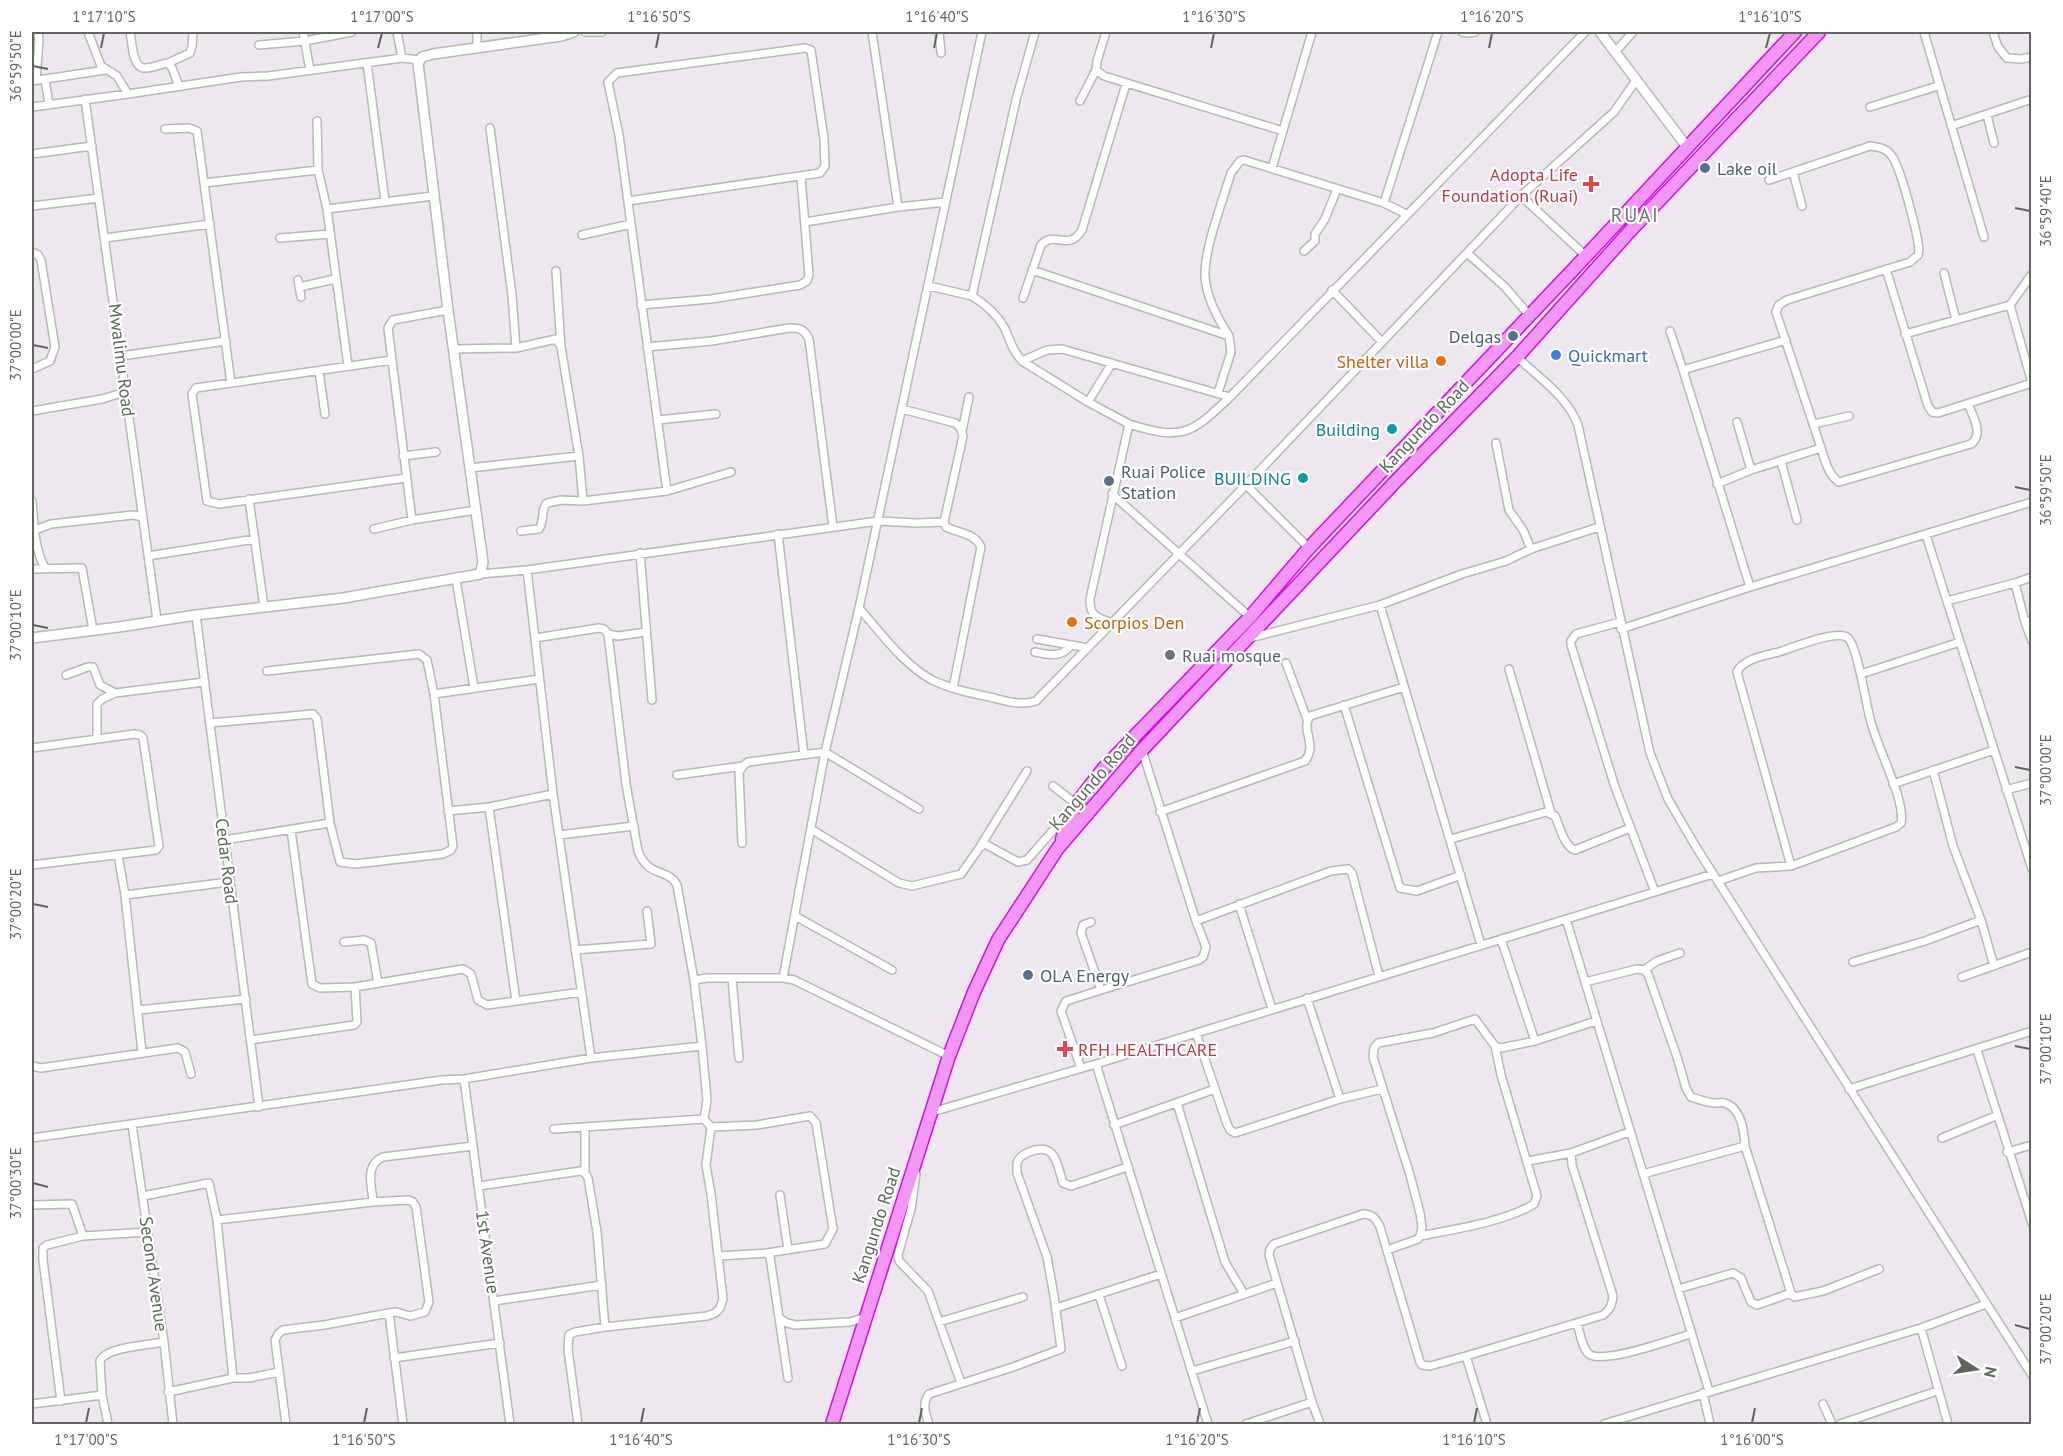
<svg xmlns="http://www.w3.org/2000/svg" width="2063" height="1456" font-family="'PT Sans',sans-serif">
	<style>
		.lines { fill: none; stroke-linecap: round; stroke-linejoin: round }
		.street-casing { stroke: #b5bab4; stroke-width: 10 }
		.secondary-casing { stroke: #b4bab3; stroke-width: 12 }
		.highway-casing { stroke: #d210e6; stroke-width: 15 }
		.street { stroke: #fff; stroke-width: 7 }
		.secondary { stroke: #fff; stroke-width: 9 }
		.highway { stroke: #f397f6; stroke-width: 12 }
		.ticks { fill: none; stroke: #60665e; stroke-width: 2 }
		.service-dot { fill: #5c6f8a; stroke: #fff; stroke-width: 2 }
		.health-dot { fill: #e0444e; stroke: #fff; stroke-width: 2 }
		.shop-dot { fill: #3f7fe0; stroke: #fff; stroke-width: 2 }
		.food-dot { fill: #e8710a; stroke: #fff; stroke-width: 2 }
		.culture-dot { fill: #0f9aa8; stroke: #fff; stroke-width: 2 }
		.worship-dot { fill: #6b7280; stroke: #fff; stroke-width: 2 }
		.labels { text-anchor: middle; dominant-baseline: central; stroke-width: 4.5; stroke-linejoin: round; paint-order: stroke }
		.service-label { font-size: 18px; fill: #4e5e75; stroke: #fff; text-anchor: start }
		.health-label { font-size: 18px; fill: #be3a42; stroke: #fff; text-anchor: end }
		.shop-label { font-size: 18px; fill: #366cbe; stroke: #fff; text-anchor: start }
		.street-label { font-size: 18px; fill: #60665e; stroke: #fff }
		.food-label { font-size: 18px; fill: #c56008; stroke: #fff; text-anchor: end }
		.culture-label { font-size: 18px; fill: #0d838f; stroke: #fff; text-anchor: end }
		.worship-label { font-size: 18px; fill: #5b616d; stroke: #fff; text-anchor: start }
		.neighbourhood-label { font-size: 20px; letter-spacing: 1.5px; fill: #72786f; stroke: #fff }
		.neatline { fill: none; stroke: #60665e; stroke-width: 2 }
		.ticks-label { font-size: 15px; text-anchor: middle; fill: #60665e }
	</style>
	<rect width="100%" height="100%" fill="#efe7ef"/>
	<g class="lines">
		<!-- street casing -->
		<g class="street-casing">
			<path id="street" d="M88,32L101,66L117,76L128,94
				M130,32C132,40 132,66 143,68C151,69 160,64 168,63L172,68L179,86
				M303,32L310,70
				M397,32L402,58
				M477,32V47
				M585,32H602
				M872,32L898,207L946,202
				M939,32L941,53
				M1106,32L1097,61L1096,70L1104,76L1283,131
				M1462,32L1468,33L1475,32
				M1924,32L1984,237
				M1993,32L1998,47L2007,58L2021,59L2032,57
				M259,45L305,41L352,32
				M1615,52L1633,32
				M168,63L190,53L192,46L193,32
				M367,63L385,201
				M45,79L49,105
				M36,80L39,40L38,32
				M32,81L105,70
				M85,99C110,273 133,447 157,620
				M1080,101L1096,70
				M32,107L128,94L241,77L268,76L402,58L420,60
				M1870,107L1938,86
				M1987,115L1994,143
				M317,121L318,170L327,209L348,366
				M1951,126L2032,99
				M490,128L512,295L516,348
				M165,129L189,128L197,131L231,383
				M32,154L92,146
				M1272,168L1312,32
				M1793,172L1802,206
				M204,183L318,170
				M1521,196L1586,256
				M628,201L820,173L825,166L824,139L811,50L805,48L617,73L608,82L619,135L667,491
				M1384,203L1438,32
				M32,206L99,198
				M327,209L433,196
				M805,222L898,207
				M582,235L631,224
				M105,238L210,224
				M280,238L330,234
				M1304,251L1315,241V234L1325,219L1337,189
				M32,252L38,255L41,260L55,347L50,361L32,369
				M1467,253L1505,287L1529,315
				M1886,269L1928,406L1932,412L1938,413L2032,383
				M1032,270L1229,336L1231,352L1218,393
				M556,271L561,347L579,456L583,501L667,491L731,472
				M1944,273L1956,320
				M2032,274L2010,305L2032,383
				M298,280L301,297
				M929,286L972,296L1016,100L1035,32
				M299,287L335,279
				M1332,290L1382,342
				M972,296C985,304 996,313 1004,327C1011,341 1011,349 1022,361L1047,350L1062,349L1230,397L1585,32
				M1023,298L1041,245C1054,230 1069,252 1082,230L1126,84
				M641,305L711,299L800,285L807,281L809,275L801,177
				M1670,331L1684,373
				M1905,334L2010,305
				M1229,336C1218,319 1206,297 1205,276C1204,249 1223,200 1231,173L1240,161L1244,160L1384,203L1406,214
				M647,347L712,341L789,328C800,328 804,329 809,339L833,527
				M453,349L516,348L556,339L560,345
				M121,356L226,341
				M1517,357C1539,378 1567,396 1578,425L1650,753L1668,799L1696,847L2032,1375
				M392,360L196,388L192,394L207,501L219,504L406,478
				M1022,361L1088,402L1129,424L1090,599C1090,617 1096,617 1112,623
				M319,371L325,414
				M1088,402L1112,363
				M902,409L955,423L960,427L963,436L944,522L946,527C958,533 975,533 981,547L953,688
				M32,411L102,399L125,392
				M658,420L716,414
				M1737,422L1751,470
				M1129,424C1183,441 1191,434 1230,397
				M1814,424L1849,416
				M962,431L969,397
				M1821,448C1825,460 1828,475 1839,482L1971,444C1984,435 1973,416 1968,404
				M403,456L436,452
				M1781,461L1797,520
				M470,468L579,456
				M1717,484L1751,470L1821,448L1776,312L1779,305L1787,300L1910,262L1918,255L1919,249C1917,232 1901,167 1891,155C1886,148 1878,147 1870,146L1769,180
				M1246,485L1309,548
				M1112,494L1250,617
				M249,499L264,607
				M32,501C34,524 34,548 45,568
				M412,520L388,328L393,320L448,310
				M374,529L412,520L476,510
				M35,530L51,524L133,515L143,517
				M521,531L539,529C545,521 540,510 547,503L561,500L583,501
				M778,534L804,755
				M1926,535L2032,869
				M1531,549L1599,527
				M640,553L652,700
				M148,556L255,539
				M32,569L82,568L93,630
				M527,570L553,794L591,1058
				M480,574L527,570L878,521L917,523L944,522
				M456,579L474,688
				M2015,583L2032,577
				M1750,587L1684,373L1686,369L1786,340
				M1947,601L2015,583L2025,622
				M1380,605L1481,945
				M859,608C881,633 903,664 932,680C951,689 971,693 990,697C1006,701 1020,706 1036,701L1246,485L1521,196L1614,112L1637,79
				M196,615L259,1107
				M2032,620L2025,622L2032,641
				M1620,622L1576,634L1571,641V645L1615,787L1655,892
				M1621,629L1750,587L2032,502
				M608,634L618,636L646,632
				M535,638L599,628L604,629L608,634L626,784L638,851C649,879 667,867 677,885L694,980
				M1250,638L1380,605L1462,574L1506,561L1531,549L1523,530L1509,510L1496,443
				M1037,639L1088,648
				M1035,652C1049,655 1062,658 1071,645
				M1286,663L1307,719
				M1509,669L1551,813
				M1861,674L1960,642
				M66,675L88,667H93L100,685L115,693
				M434,694L539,679
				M1344,705L1400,888L1417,891L1461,875
				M210,723L313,714L317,719L330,823L340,862L355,864L443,854L451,850L453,846L434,694L427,660L419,654L267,671
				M97,739V704L102,699L115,693L204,682
				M32,748L134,734L140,735L143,738L159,846L156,850L32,865
				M1933,770L1953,846L1981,920L1994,966
				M677,775L743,766
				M1893,784L1994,750
				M2006,790L2032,783
				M448,811L489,807
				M1160,812L1305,761C1318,744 1300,730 1310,716L1404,687
				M811,829L899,883L912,886L961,874L980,847L985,844L1018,862L1027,860L1076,804L1053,786
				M291,830L312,984L320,988L355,987
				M559,835L634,826
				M1451,839L1546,812L1555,816C1560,827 1564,846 1575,850L1630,828
				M224,840L330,823
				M742,843L739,772L743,766L748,762L825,752L919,809
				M981,845L1027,771
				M118,855L125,895L142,1052
				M1718,881L1756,868L1791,866L1896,827L1901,823C1906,801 1877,747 1871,722C1866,706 1858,647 1848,638C1838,629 1794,647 1782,651C1769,655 1743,658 1737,672L1791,866
				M125,895L229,882
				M1239,904L1272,1009
				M795,916L892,970
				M1566,919L1709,1391
				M1196,921L1331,871L1348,869L1352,873L1379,976
				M1091,922L1083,925L1081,933L1101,990L1199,960L1203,957L1206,947L1196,921L1142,750
				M344,942L364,940L371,943L378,983
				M575,950L651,944L647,911
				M1853,962L1925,941L1981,920
				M1644,970L1657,961L1680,953
				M1962,977L2032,952
				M732,978L739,1058
				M783,978L825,752L859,608L982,32
				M1585,982L1637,969L1644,970L1648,974L1677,1057L1686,1088L1691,1097C1699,1099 1707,1103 1715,1103C1721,1103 1720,1102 1725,1103C1742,1109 1744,1132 1745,1146L1791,1293
				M1307,998L1340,1099L1382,1089
				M516,1001L489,807L553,794
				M138,1010L246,999
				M1196,1033L1227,1124L1230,1130L1235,1133L1340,1099
				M251,1040L354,1025L357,1022L355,987L463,969L471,974L478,1000L487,1005L582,992
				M1535,1041L1596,1021
				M1977,1050L2032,1223
				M1096,1064L1208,1424
				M32,1066L41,1068L178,1048L185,1052L191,1074
				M1081,1068L1061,1011L1066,1001L1101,990
				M464,1079L510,1424
				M1849,1089L2032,1031
				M1177,1103L1225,1262L1244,1294
				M932,1112L1096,1064L1713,874
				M132,1125L164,1342L173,1424
				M1114,1125L1215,1089
				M711,1127L757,1125L810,1116L816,1123L833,1229L825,1244L767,1253L719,1256
				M554,1129L704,1119
				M32,1138L442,1080L464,1079L591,1058L702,1046L694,980L707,978H783L794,980L949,1056
				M1942,1138L1998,1115
				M2007,1152L2032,1145
				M1528,1161L1571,1153
				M585,1173V1127
				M916,1174L911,1209L898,1255L899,1261L928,1291L961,1383
				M1643,1174L1745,1146
				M479,1186L580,1171L585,1173L588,1178L597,1232L605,1327
				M780,1195L788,1250
				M143,1196L209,1183L217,1220L233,1378L168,1392
				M32,1205L72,1204L83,1236
				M217,1220L373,1202
				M1420,1236C1455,1229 1504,1222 1534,1204L1537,1196L1501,1075L1495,1046
				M1387,1250L1418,1239L1420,1236L1422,1227L1420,1213L1410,1175L1373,1057L1374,1048L1378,1043L1433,1033L1475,1019L1495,1046L1501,1048L1535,1041L1501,939
				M767,1253L770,1257L788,1378
				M1678,1289L1733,1273L1741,1278L1751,1302L1757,1305L1791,1293L1794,1297L1823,1291L1879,1269
				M1099,1295L1122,1366
				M494,1301L602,1285
				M1056,1308L1161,1274
				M779,1318L787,1323L796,1325L850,1322L866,1317
				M1175,1318L1277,1283
				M939,1322L1023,1297
				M1577,1323C1580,1333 1582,1348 1589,1354C1603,1365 1673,1339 1691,1334
				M1921,1328L1948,1424
				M394,1358L500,1343
				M1192,1371L1295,1341
				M233,1378H249L279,1372
				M1703,1393L1710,1424
				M61,1401L43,1260V1248L47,1245L83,1236L148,1232
				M1312,1402L1320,1424
				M32,1404L102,1395
				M1823,1404L1832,1424
				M108,1424L102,1395L100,1361C105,1347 149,1345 164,1342
				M286,1424L275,1340L278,1334L283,1330L324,1325L389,1313
				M403,1424L389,1313L396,1312L410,1316L425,1312L429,1302L416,1207L413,1202L408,1200L373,1202C372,1186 364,1165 383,1157L473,1146
				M578,1424L568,1349L569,1335L575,1332L605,1327L707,1316L715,1313L720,1308L723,1299L711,1194L706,1165L711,1127L704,1119L707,1100L702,1046
				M929,1424C925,1413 922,1404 929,1394L1013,1367L1061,1349L1054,1296L1047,1257L1017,1173C1017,1172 1017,1165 1017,1163C1020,1153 1041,1145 1050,1152C1057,1157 1060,1174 1063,1183L1071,1186L1127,1167
				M1246,1424L1312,1402L1269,1255L1270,1249L1274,1244L1280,1242L1363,1214C1373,1214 1376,1219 1380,1227L1420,1362L1422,1365L1430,1366L1466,1356
				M1487,1424L1466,1356L1603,1315C1610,1310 1612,1305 1613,1296L1572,1165L1571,1153L1629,1132
				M1604,1424L1921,1328L1986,1304
				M1840,1424L1937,1391"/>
		</g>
		<!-- secondary casing -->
		<g class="secondary-casing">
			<path id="secondary" d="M1600,32L1687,147
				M32,638L119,627L196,615L343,598L480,574L483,562L448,310L418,63L422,57L433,54L561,36L574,32"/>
		</g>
		<!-- highway casing -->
		<g class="highway-casing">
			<path id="highway" d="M1062,839L1076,804L1103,769L1250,617L1309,548L1586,256L1795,32
				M832,1424L949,1056L974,992L998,940L1058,848L1142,750L1397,480L1517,357L1630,231L1819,32"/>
		</g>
		<!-- street -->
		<use href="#street" class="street"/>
		<!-- secondary -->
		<use href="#secondary" class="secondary"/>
		<!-- highway -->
		<use href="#highway" class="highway"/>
	</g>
	<!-- ticks -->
	<path class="ticks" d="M101,48L104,33M378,48L382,33M656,48L659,33M934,48L937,33M1211,48L1214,33M1489,48L1492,33M1766,48L1770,33M33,66L48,69M2015,208L2030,211M33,345L48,348M2015,487L2030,490M33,625L48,628M2015,767L2030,770M33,904L48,907M2015,1046L2030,1049M33,1183L48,1187M2015,1325L2030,1329M86,1423L89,1408M364,1423L367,1408M641,1423L644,1408M919,1423L922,1408M1197,1423L1200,1408M1474,1423L1477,1408M1752,1423L1755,1408"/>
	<!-- markers -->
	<g class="service-dot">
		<circle cx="1705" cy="168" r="6"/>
		<circle cx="1513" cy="336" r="6"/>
		<circle cx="1109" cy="481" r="6"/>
		<circle cx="1028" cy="975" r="6"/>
	</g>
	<g class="health-dot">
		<path d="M1588 175h6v6h6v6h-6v6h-6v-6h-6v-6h6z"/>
		<path d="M1062 1040h6v6h6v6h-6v6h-6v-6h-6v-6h6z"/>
	</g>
	<circle class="shop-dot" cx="1556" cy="355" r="6"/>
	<g class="food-dot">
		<circle cx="1441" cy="361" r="6"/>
		<circle cx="1072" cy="622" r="6"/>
	</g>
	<g class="culture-dot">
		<circle cx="1392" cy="429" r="6"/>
		<circle cx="1303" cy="478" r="6"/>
	</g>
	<circle class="worship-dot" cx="1170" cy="655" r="6"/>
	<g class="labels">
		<!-- service labels -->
		<g class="service-label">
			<text x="1717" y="168">Lake oil</text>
			<text x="1501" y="336" text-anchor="end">Delgas</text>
			<text x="1121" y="471">Ruai Police<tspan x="1121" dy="21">Station</tspan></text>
			<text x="1040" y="975">OLA Energy</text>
		</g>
		<!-- health labels -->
		<g class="health-label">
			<text x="1578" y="174">Adopta Life<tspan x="1578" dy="21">Foundation (Ruai)</tspan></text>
			<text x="1078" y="1049" text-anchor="start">RFH HEALTHCARE</text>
		</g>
		<!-- shop labels -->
		<g class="shop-label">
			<text x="1568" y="355">Quickmart</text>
		</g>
		<!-- street labels -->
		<g class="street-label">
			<text transform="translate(122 360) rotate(83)">Mwalimu Road</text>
			<text transform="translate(1424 426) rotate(-46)">Kangundo Road</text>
			<text transform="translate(1092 782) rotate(-49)">Kangundo Road</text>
			<text transform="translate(227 861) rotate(83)">Cedar Road</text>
			<text transform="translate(876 1225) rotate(-72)">Kangundo Road</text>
			<text transform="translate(488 1252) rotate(82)">1st Avenue</text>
			<text transform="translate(154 1274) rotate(82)">Second Avenue</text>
		</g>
		<!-- food labels -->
		<g class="food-label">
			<text x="1429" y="361">Shelter villa</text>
			<text x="1084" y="622" text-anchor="start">Scorpios Den</text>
		</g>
		<!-- culture labels -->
		<g class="culture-label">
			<text x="1380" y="429">Building</text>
			<text x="1291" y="478">BUILDING</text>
		</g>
		<!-- worship labels -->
		<g class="worship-label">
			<text x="1182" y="655">Ruai mosque</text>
		</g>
		<!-- neighbourhood labels -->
		<g class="neighbourhood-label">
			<text x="1635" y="215">RUAI</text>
		</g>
	</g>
	<!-- border -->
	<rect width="2063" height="1456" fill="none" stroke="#ffffff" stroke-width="66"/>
	<!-- north arrow -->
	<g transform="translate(1976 1369) rotate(102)" stroke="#ffffff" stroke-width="4.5" paint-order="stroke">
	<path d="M0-4.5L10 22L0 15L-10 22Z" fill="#60665e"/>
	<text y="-9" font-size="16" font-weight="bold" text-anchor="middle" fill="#60665e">N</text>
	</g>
	<rect x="33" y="33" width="1997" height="1390" class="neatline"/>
	<g class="ticks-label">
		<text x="104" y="22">1°17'10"S</text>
		<text x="382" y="22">1°17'00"S</text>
		<text x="659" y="22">1°16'50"S</text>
		<text x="937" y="22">1°16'40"S</text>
		<text x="1214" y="22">1°16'30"S</text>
		<text x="1492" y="22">1°16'20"S</text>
		<text x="1770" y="22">1°16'10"S</text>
		<text transform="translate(16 66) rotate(-90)" y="5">36°59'50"E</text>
		<text transform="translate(2046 211) rotate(-90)" y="5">36°59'40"E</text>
		<text transform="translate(16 345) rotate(-90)" y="5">37°00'00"E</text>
		<text transform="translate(2046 490) rotate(-90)" y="5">36°59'50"E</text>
		<text transform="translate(16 625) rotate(-90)" y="5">37°00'10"E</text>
		<text transform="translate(2046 770) rotate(-90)" y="5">37°00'00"E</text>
		<text transform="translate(16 904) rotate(-90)" y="5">37°00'20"E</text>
		<text transform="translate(2046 1049) rotate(-90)" y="5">37°00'10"E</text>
		<text transform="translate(16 1183) rotate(-90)" y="5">37°00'30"E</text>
		<text transform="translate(2046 1329) rotate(-90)" y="5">37°00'20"E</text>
		<text x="86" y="1445">1°17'00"S</text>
		<text x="364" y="1445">1°16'50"S</text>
		<text x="641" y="1445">1°16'40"S</text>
		<text x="919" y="1445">1°16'30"S</text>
		<text x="1197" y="1445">1°16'20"S</text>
		<text x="1474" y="1445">1°16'10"S</text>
		<text x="1752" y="1445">1°16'00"S</text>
	</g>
</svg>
